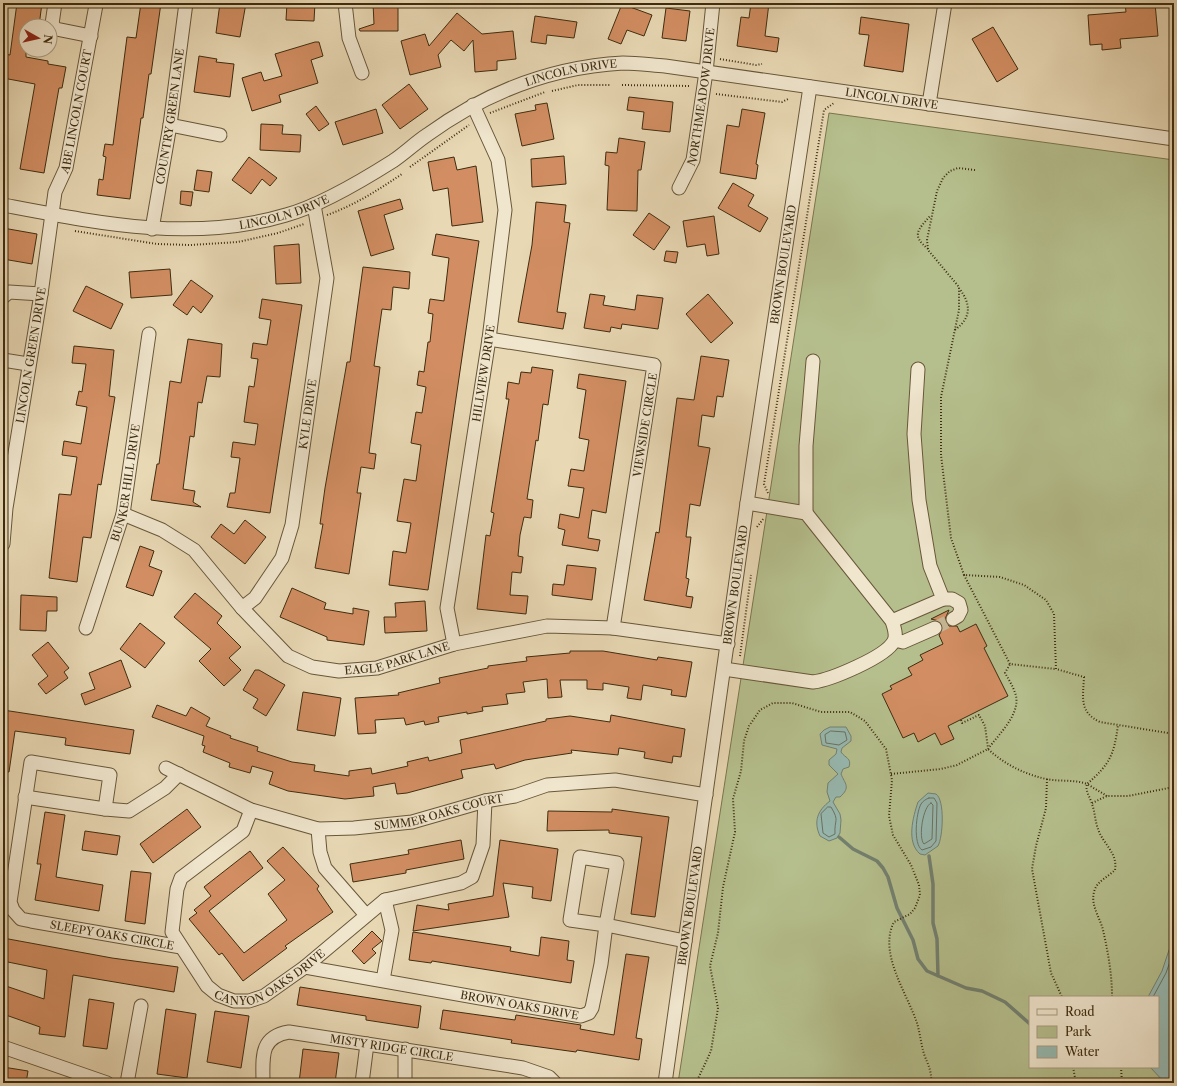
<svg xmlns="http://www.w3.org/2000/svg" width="1177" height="1086" font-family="'Libre Caslon Text',serif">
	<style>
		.green { fill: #b5bf8d; stroke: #7a764e; fill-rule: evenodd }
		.water { fill: #97b9b1; stroke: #738171 }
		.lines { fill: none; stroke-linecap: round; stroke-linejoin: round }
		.shore { stroke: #6a7260; stroke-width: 1 }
		.stream { stroke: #738171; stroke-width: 3.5 }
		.building { fill: #d28e62; stroke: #3e2c10 }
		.minor-tunnel { stroke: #c6b693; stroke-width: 13; stroke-dasharray: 13 6; stroke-linecap: butt }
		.minor-casing { stroke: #685739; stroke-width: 15 }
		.path { stroke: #3e2c10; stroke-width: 2; stroke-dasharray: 1 2; stroke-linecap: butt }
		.minor { stroke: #f0e6ce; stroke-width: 13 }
		.labels { text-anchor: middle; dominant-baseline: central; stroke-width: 3.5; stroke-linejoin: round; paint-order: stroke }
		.street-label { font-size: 11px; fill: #3e2c10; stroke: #f0e6ce }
	</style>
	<rect width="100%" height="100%" fill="#e8d8b4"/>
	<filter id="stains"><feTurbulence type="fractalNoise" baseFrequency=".005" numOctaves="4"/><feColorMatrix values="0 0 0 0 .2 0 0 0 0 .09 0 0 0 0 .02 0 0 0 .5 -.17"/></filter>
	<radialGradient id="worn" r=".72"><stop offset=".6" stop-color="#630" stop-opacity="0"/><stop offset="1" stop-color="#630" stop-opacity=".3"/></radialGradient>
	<!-- green -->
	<path class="green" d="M829,113L1174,160V1083H678ZM1030,997H1158V1067H1030Z"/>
	<!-- water -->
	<path class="water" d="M830,727H846L851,736V741L842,748L841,752C845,758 852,758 849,767L843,769L841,774C845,784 851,787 840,797H836L833,802L840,814L841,820L840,833L837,838L829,841L820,836C813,821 818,810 830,801L827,792L828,783L838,774L829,765V760L836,754L837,749L822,745L820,734L824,730Z
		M928,793L936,794C945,800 943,837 938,846L925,855L920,854C906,842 913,817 918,802Z
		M1174,943V1083H1165L1150,1067H1158V997H1148L1162,971L1169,950Z"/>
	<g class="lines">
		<!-- shore -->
		<path class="shore" d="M831,731L845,732L847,740L839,745L826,743L825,735Z
			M929,798H934L937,803L936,841L931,847L922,850C913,844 916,813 921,804C923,801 926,799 929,798Z
			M931,803L933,805L932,839L924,844C918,838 923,806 931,803Z
			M828,807H831C840,822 834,819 835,834L829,837L823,833L821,814Z
			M1153,997L1166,973L1174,950"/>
		<!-- stream -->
		<path class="stream" d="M839,837L853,849L877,861L883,868L888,877L897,908L913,940L918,959L927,971L966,988L982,991L1005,1002L1030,1024
			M929,856L933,884V923L937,939L938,976"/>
	</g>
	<!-- building -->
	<path class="building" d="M17,3H42L39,26H26V57L48,61V64L66,67L62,88H59L44,173L20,169L35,84L3,78V54L10,55Z
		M141,3H161L151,74H149L143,118H141L130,199L97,195L99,179L103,180L106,157L103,156L105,144L113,145L127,37L136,38Z
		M220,3H246L240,37L216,33Z
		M287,3H315L314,21L286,20Z
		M373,3H398V31H360L359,29L374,24Z
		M751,3H769L765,36L779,38L777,52L737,46L741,17L749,18Z
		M1125,3H1155L1158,36L1120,39L1121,48L1102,50V44L1090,45L1088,15L1126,12Z
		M622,4L652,15L644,36L627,30L621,44L608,39Z
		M666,8L690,11L686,41L662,38Z
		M457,13L482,34L513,31L516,59L497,61V70L475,72L473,40L464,51L451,40L438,55L441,67L410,75L401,41L425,34L429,46Z
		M535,16L577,22L574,38L547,35L546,44L531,42Z
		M861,17L909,24L903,72L864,66L869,35L859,34Z
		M993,27L1018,69L997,82L972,39Z
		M315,42H319L323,56L311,60L318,83L279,95L281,102L252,111L242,78L261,72L264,81L282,76L275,54Z
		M199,56L217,59L216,62L234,64L230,97L194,92Z
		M409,84L428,109L400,129L382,105Z
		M629,97L673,102L670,132L642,129L644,112L627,110Z
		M547,103L554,139L522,146L515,114L536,110L535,105Z
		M316,106L329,124L319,131L306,114Z
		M376,109L383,133L343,145L335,122Z
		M742,109L765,113L756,164L758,165L756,179L720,173L727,125L739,127Z
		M261,124L283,125L282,134L301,135L300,152L260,150Z
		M619,138L645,142L641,170H638L637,211L607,210L609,166L605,165L606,152L617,153Z
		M564,156L566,184L532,187L531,159Z
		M249,157L277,178L270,186L262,179L251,194L232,180Z
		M454,157L457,170L476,166L483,222L452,226L448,188L433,191L428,162Z
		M197,170L212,172L209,192L194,190Z
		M733,183L754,195L748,206L768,218L760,232L718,208Z
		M181,191L193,192L191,206L180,204Z
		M400,199L403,209L384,215L394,249L371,256L358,211Z
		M536,202L566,205L564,222L570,223L557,312L566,313L563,329L518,322L532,245Z
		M649,213L670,227L654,250L633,235Z
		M714,216L719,254L707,256L705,244L687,247L683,221Z
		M3,228L37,234L32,264L3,259Z
		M436,234L479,241L428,590L389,585L393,551L406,553L411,523L397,521L404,479L416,481L421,445L411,443L416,412L422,413L426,387L417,385L419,371L424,372L428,342H430L433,314L428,313L430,299L444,301L449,258L432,255Z
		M299,244L301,283L276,284L274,246Z
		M666,251L678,252L676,263L664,261Z
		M363,267L410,272L409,289L393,287L391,310L382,309L374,366L380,367L369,453L376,454L374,469L361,467L357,493H361L349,574L315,568L323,524H320L325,488L347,362H350Z
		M170,269L172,295L131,298L129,272Z
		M191,280L213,296L201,313L193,306L187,315L173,305Z
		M86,286L123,304L111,329L73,311Z
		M590,294L605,296L603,305L635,310L637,295L663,298L658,329L622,324L621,329L611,327L610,332L584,328Z
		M708,294L733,323L711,343L686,314Z
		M262,299L302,305L270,513L227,507L230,493H235L240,458L231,457L233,442L255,445L258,424L244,422L249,386L254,387L258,359L251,358L253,343L267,345L271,320L259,318Z
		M188,339L222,344L220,377L207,376L202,403L198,402L194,437L190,436L183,489L195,491L193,502L201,507L151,500L157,464H159L170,381L181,383Z
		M74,346L114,350L109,396L115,397L101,485L98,484L91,538L83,537L77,582L49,578L59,494L71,495L77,457L62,455L64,441L81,444L87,407L76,405L79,391L82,392L86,364L72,363Z
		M701,356L729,360L723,397L717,396L714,417L702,415L698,446L710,448L700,506L690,504L686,537H691L686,578L689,579L686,596L693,597L691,608L644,600L656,532L659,533L677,398L694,400Z
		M532,367L553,370L548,405L543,404L538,441L536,440L527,499L533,500L531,518L524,517L520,535L518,556L523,557L521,573L512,572L510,595L528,596L526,614L477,609L486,535L490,536L494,513L491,512L509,399H506L508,382L519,384L521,372L531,373Z
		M579,374L626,381L606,513L592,510L588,538L600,540L598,551L562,545L565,530L558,528L560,514L579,518L584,488L568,486L571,469L584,471L589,440L579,438L586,390L577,388Z
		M245,520L266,537L245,564L211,537L221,524L234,534Z
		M140,546L154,551L149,566L162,571L153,596L126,587Z
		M567,565L596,568L592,600L552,595L553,584L564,585Z
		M292,588L326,603L324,609L353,614V608L369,611L364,645L327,640V637L280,617Z
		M195,593L222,616L217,623L241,647L229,658L241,670L224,686L199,661L211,649L174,617Z
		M21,595L57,597V611H47L46,631L20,630Z
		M425,601L427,631L385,633L384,617H396L395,603Z
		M949,610L945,619L946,623L949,626H957L960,632L976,624L987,646L984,648L1008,696L948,726L954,739L941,745L935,733L918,742L914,733L903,738L882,694L892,689L890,686L912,675L908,668L923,660L920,655L943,644L939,635L943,629L942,624L939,621L931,619Z
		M140,623L165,643L145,668L120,649Z
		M48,642L69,668L64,672L68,678L46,694L38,684L48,676L32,655Z
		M570,651H603L657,660L658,657L692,662L686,697L671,695L672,690L643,685L641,700L627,698L629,687L603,683V690L587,689V680H560L562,697L548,698L547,679L523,682L525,692L506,694L508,704L482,707L483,711L467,714V712L438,717L439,722L425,725L424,721L406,725L404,718L375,720L376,733L358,734L355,698L399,695L398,693L440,683L439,678L488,668V666L527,661L526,657L570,653Z
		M121,660L131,687L85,705L81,694L95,689L89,673Z
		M255,670H259L285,685L266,716L253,708L258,699L243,690Z
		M303,692L341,698L335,736L297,730Z
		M157,705L186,716L191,707L210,718L206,726L231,736L230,738L258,747L257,751L292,762L315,765L314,771L349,776V771L371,768L372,774L408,766L407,762L428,757L429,761L462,753L460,740L546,721V719L570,716L610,722L611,715L685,729L681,757L673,756L672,763L644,758L645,752L619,748L618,755L571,750L572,753L525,760L496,769L494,764L461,770L463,778L407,793L397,794L395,783L373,787L374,796L345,799L288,791L269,784L273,772L252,766L250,773L229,767L230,763L203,752L205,746L202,745L204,736L152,717Z
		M3,710L134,730L130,754L65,745L66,738L15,731L9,772L3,771Z
		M187,809L201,827L153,863L140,844Z
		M612,809L669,817L655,917L631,914L642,837L609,833V830L547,831L548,811L612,812Z
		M45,812L65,815L56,877L103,885L99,911L35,900L41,864H37Z
		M85,831L120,836L117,855L82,850Z
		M461,840L464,859L406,870V873L353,882L350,864L409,854L408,850Z
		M500,840L558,849L551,901L532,898L533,887L503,883L509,917L413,931L417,905L449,910L448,904L493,896Z
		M283,847L319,886L317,889L333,912L285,946L287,948L243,981L222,953L219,955L189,919L197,913L194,910L211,896L204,887L250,851L263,868L209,911L244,953L287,920L268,894L285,880L267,861Z
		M131,871L151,873L145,924L125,921Z
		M372,931L382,941L372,949L376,953L364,964L352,951Z
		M413,932L511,947L510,951L539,956L541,937L569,941L567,960L574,961L571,983L432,961L431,963L409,960Z
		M3,938L112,958L178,967L174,992L73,975L65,1037L39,1034L40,1027L3,1014V985L44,999L47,970L3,961Z
		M626,954L649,957L636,1038L642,1039L639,1060L577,1050L576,1052L511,1043L512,1040L440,1029L443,1010L515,1020L516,1015L581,1025L580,1029L614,1035Z
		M300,987L421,1006L418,1028L366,1020V1016L297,1005Z
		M89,999L114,1003L107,1049L83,1046Z
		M166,1009L196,1014L187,1078L157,1074Z
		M215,1011L249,1016L241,1068L207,1062Z
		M303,1049L339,1053L335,1083H299Z
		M3,1067L28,1071L26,1083H3Z"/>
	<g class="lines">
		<!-- minor-tunnel -->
		<path class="minor-tunnel" d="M935,628L953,619"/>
		<!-- minor casing -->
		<g class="minor-casing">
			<g id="minor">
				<path d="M55,3L52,24L56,29L91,36"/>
				<path d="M345,3L349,38L362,73"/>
				<path d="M929,104L945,3"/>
				<path d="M170,125L220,135"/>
				<path id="s1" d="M679,188L693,160L706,72L713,3"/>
				<path id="s2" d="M3,205C97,223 192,243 286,215C319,206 363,180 393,161C405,153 415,143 427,135C485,93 551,67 623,63C637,63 651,65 665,66L1174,139"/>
				<path id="s3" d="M152,229L170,125L186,3"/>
				<path d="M3,297L9,292L41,294"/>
				<path d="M489,339L654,365L613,628"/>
				<path d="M3,360L28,364"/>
				<path d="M806,513V446L813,361"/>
				<path id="s4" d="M123,514L162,530L194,550L242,608L288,656L312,667L339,671L377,668L454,644L547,626L613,628L728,644"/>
				<path id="s5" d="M3,544L6,508L41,294L55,192L66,168L96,5L95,3"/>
				<path d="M943,599H952L959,603L961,610L958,616L953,619"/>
				<path id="s6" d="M242,608L255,598L282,558L292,525L327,278L314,205"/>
				<path d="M892,621L943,599L930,566L919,500L914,434L918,369"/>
				<path id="s7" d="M86,628L123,514L149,334"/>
				<path d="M895,640L903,642L935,628"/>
				<path id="s8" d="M454,644L447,608L489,339L505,210L498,160L473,105"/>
				<path d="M724,669L813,682C830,680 886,657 894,641C897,635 894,627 892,621L806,513L747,503"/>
				<path id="s9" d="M166,768L251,810L318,829L354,828L412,822L485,801L515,796L547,785L615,780L706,795"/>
				<path d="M25,797L105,809L129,811L165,788L179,774"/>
				<path id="s10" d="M105,809L110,775L31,762L10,902L13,910L21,919L31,921L181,947"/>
				<path id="s11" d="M251,810L243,831L181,878L177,889L172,932L207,986L218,995L234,1001H249L264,996L305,967L385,900L461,883L472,877L483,845L485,801"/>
				<path d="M318,829L320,852L325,868L366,915"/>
				<path d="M580,857L617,863L606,925L570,920Z"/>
				<path id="s12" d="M305,967L581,1016L589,1013L592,1008L601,964L606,925L685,941"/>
				<path d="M383,980L392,930L385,900"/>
				<path d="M3,1047L107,1083"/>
				<path d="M127,1083L141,1006"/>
				<path id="s13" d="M263,1083C263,1058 259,1037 289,1032L523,1068L549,1077L555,1083"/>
				<path d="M362,1083L367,1044"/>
				<path d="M405,1083V1049"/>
				<path id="s14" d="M665,1083L747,503L810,87"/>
			</g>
		</g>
		<!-- path -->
		<path class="path" d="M720,59L756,65L762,64
			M622,85L691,86
			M552,91L578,85H610
			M716,94L782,102L788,99
			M490,113L545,92
			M410,167L469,125
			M975,170L958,168L950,171L943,178L937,191L927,240L928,250L959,287V310L941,397V455L951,538L964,575L1000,577L1024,585L1046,600L1054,614L1056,669L1084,677C1083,698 1079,712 1100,722L1174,734
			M327,215C355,205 378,190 402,174
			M75,231L157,244L190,245L238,242L278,233L304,224
			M928,249C911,235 918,230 930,216
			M955,330C972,317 971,304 959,288
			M768,493L764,484L824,110L834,103
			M757,527L764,518
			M964,575L1010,664L1055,669
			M740,656L751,575
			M961,720L962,723L979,715L985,726L988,748
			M988,749C998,735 1020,715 1016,696C1014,688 1009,680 1005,673L1010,664
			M891,774L941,769L957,765L988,749C1004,764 1024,774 1046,779C1060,782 1073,779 1087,784C1085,791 1090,797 1092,804C1095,812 1095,821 1098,829C1103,844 1118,853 1115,870C1109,876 1098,881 1095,889C1089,904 1100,917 1103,930C1108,952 1112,974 1112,997
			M1047,779L1046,808L1036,846L1032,869L1051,973L1062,997
			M1107,796L1087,784C1110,764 1114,755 1118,725
			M1092,803L1107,796H1128L1174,787
			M1073,1067L1076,1083
			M1121,1067L1122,1083
			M696,1083L711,1051L718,1008L710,966L718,933L723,887L735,832L733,799L741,771L744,741L749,726L760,710L773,703H792L821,712H850L865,721L886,749L892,780L889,816L893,835L911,865L919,885L920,895L915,908L910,914L894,922C878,953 907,993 917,1023C920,1033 921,1044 924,1054C928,1065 932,1071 931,1083"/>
		<!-- minor -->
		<use href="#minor" class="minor"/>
	</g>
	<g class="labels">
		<!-- street labels -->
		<g class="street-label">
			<text stroke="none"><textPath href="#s2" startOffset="608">LINCOLN DRIVE</textPath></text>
			<text stroke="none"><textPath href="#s1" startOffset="95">NORTHMEADOW DRIVE</textPath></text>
			<text stroke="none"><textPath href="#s2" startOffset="932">LINCOLN DRIVE</textPath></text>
			<text stroke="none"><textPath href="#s5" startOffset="440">ABE LINCOLN COURT</textPath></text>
			<text stroke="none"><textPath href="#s3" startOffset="114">COUNTRY GREEN LANE</textPath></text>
			<text stroke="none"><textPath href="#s2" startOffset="285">LINCOLN DRIVE</textPath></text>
			<text stroke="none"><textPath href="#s14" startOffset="827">BROWN BOULEVARD</textPath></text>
			<text stroke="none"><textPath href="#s5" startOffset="191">LINCOLN GREEN DRIVE</textPath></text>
			<text stroke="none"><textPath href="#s8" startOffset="274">HILLVIEW DRIVE</textPath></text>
			<text stroke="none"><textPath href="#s6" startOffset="211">KYLE DRIVE</textPath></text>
			<text transform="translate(645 425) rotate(-81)">VIEWSIDE CIRCLE</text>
			<text stroke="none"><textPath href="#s7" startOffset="151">BUNKER HILL DRIVE</textPath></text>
			<text stroke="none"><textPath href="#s14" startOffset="503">BROWN BOULEVARD</textPath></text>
			<text stroke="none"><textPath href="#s4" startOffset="335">EAGLE PARK LANE</textPath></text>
			<text stroke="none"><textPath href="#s9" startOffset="287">SUMMER OAKS COURT</textPath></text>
			<text stroke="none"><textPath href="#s14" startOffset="179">BROWN BOULEVARD</textPath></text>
			<text stroke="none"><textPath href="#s10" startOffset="369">SLEEPY OAKS CIRCLE</textPath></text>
			<text stroke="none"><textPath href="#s11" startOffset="293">CANYON OAKS DRIVE</textPath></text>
			<text stroke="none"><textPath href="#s12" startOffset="218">BROWN OAKS DRIVE</textPath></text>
			<text stroke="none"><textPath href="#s13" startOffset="169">MISTY RIDGE CIRCLE</textPath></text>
		</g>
	</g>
	<!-- margin -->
	<rect width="1177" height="1086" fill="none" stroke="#e8d8b4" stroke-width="16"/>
	<rect x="4" y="4" width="1169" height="1078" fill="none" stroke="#3e2c10" stroke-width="2"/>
	<rect x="8" y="8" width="1161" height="1070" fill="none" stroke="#3e2c10"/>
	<!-- legend -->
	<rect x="1029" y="996" width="130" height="72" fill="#f0e6ce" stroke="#a99c82"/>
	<rect x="1037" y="1009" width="20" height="6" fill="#f0e6ce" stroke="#a99c82"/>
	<text x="1065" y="1016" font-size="12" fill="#3e2c10">Road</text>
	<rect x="1037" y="1026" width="20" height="12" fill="#b5bf8d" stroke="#a99c82"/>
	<text x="1065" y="1036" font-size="12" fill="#3e2c10">Park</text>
	<rect x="1037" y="1046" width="20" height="12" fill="#97b9b1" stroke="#a99c82"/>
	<text x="1065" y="1056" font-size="12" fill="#3e2c10">Water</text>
	<!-- north arrow -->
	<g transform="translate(38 38) rotate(98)"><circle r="19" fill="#f0e6ce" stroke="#a99c82"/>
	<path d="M0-3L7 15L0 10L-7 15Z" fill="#8f2418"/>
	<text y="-6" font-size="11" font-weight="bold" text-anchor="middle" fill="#3e2c10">N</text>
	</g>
	<rect width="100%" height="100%" filter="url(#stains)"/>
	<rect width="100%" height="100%" fill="url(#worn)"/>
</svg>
